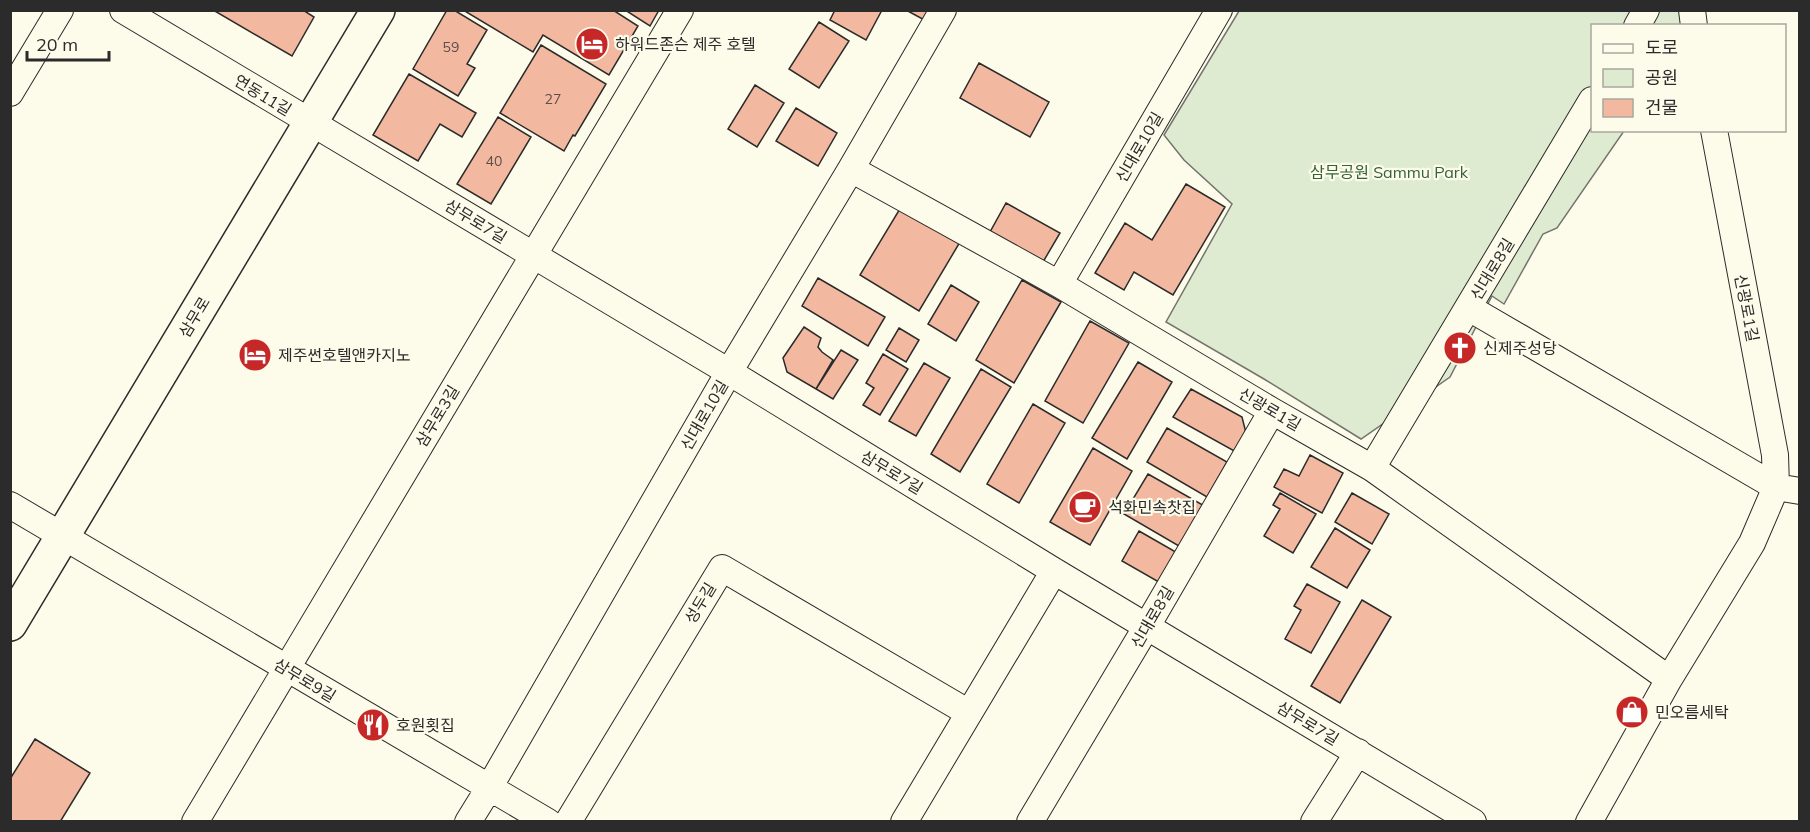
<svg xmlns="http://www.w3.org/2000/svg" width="1810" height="832" font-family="Mulish,'Noto Sans KR',sans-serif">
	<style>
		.green { fill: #deebd1; stroke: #74746e; stroke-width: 1.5 }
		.building { fill: #f2b8a0; stroke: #2b2b2b; stroke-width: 1.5 }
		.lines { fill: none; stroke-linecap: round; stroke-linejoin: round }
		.minor-casing { stroke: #2b2b2b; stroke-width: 28 }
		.secondary-casing { stroke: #2b2b2b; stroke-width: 36 }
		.minor { stroke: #fdfbea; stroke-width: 26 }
		.secondary { stroke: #fdfbea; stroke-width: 33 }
		.labels { text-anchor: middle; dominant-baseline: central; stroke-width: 4.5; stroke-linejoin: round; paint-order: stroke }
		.number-label { font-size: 14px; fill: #5d4e48 }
		.poi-label { font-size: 16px; fill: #2b2b2b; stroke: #fdfbea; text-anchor: start }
		.street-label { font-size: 16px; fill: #2b2b2b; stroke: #fdfbea }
		.park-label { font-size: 16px; fill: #34623c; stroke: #fdfbea }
	</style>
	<rect width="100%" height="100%" fill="#fdfbea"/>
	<!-- green -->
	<path class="green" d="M1239,11H1695L1688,25L1592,26V130L1624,131L1557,228L1543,234L1504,304L1492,296L1450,377L1361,439L1264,379L1166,322L1232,204L1184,160L1164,135Z"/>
	<!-- building -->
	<path class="building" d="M213,10H303L314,17L292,56Z
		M447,10H454L487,30L467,64L475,68L458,96L413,69Z
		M463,10H613L638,26L609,75L543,35L533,52Z
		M625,10H659L650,26Z
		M835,10H882L866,40L830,20Z
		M906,10H934L928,22Z
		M819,22L849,41L819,88L789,69Z
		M541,45L606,84L575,136L573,135L564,151L500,113Z
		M979,63L1049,102L1030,137L960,98Z
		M409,74L476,113L462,137L440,124L418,161L373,135Z
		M755,85L784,103L757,147L728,129Z
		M796,108L837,133L818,166L776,141Z
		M498,117L531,137L491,204L457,184Z
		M1186,184L1225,207L1173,295L1134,272L1124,290L1095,273L1125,223L1152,240Z
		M1006,203L1060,233L1043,262L990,232Z
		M901,207L960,242L919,311L860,275Z
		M818,278L885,317L868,346L802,306Z
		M1022,280L1061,302L1014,383L976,360Z
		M951,285L979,302L956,341L928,324Z
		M1090,321L1129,343L1083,423L1045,401Z
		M804,327L821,338L818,347L822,352L833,360L816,389L787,372L783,358Z
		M899,328L919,340L906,362L886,350Z
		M841,350L858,360L833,399L816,389Z
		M883,354L908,369L880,415L863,405L874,388L866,383Z
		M1138,362L1172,382L1127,459L1092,438Z
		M924,363L950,378L916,436L889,421Z
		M981,369L1011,387L960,472L931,454Z
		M1191,389L1242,417L1246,433L1236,452L1173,417Z
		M1033,404L1065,423L1019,503L987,484Z
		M1167,428L1227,462L1207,497L1147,462Z
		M1093,448L1132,471L1090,545L1050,522Z
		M1310,455L1343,473L1322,513L1274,487L1284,469L1299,476Z
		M1148,474L1208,508L1184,549L1124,514Z
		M1280,493L1316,514L1293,553L1264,536L1280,509L1273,505Z
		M1352,493L1389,514L1372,544L1335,522Z
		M1335,528L1370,550L1347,588L1311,567Z
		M1139,531L1181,555L1164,585L1122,561Z
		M1307,584L1340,602L1311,653L1285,639L1301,610L1294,606Z
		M1362,600L1391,617L1340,703L1311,686Z
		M35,739L90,773L60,822H10V779Z"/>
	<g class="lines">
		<!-- minor casing -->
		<g class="minor-casing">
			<path id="minor" d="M123,10L729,372L1054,571L1473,822
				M1692,10L1694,26
				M1637,26L1646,10
				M10,93L60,10
				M851,169L1059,284L1272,411L1372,468L1669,679
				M1059,284L1219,10
				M1469,308L1776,487L1800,491
				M1372,468L1592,100
				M10,505L548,822
				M195,822L680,10
				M468,822L489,788L729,372L851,169L943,10
				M568,822L722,568L969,713
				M904,822L1054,571
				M1030,822L1147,626L1272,411
				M1314,822L1358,752
				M1589,822L1669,679L1752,543L1776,487L1775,455L1714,130"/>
		</g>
		<!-- secondary casing -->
		<g class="secondary-casing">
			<path id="secondary" d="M10,624L378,10"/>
		</g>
		<!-- minor -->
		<use href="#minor" class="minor"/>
		<!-- secondary -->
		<use href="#secondary" class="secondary"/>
	</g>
	<!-- icons -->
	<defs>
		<g id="hotel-disc" transform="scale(1.725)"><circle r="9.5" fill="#c62828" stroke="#fdfbea"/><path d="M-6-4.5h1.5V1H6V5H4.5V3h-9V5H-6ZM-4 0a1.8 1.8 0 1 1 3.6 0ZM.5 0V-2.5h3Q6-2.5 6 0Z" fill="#fff"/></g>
		<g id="church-disc" transform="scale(1.725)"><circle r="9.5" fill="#c62828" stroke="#fdfbea"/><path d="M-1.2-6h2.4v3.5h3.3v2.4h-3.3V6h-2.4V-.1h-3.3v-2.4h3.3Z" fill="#fff"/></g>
		<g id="cafe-disc" transform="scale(1.725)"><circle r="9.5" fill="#c62828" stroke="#fdfbea"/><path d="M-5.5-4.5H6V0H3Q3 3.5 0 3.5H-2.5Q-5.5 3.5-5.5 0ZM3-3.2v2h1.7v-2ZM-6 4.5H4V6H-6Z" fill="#fff"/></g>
		<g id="shop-disc" transform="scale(1.725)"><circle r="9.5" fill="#c62828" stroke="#fdfbea"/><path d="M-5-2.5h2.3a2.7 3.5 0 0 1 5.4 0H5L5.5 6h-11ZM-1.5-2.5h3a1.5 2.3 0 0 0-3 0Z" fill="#fff"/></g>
		<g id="restaurant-disc" transform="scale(1.725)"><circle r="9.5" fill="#c62828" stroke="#fdfbea"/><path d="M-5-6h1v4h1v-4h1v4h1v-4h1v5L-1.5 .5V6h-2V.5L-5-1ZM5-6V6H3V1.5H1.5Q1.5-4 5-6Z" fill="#fff"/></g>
	</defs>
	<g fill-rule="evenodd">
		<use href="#hotel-disc" x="592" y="44"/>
		<use href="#church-disc" x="1460" y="348"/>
		<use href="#hotel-disc" x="255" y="355"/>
		<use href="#cafe-disc" x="1085" y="507"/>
		<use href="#shop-disc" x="1632" y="712"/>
		<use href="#restaurant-disc" x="373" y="725"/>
	</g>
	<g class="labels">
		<!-- number labels -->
		<g class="number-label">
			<text x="451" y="47">59</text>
			<text x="553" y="99">27</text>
			<text x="494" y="161">40</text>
		</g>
		<!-- poi labels -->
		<g class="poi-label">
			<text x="615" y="44">하워드존슨 제주 호텔</text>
			<text x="1483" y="348">신제주성당</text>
			<text x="278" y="355">제주썬호텔앤카지노</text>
			<text x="1108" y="507">석화민속찻집</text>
			<text x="1655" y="712">민오름세탁</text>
			<text x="396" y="725">호원횟집</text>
		</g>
		<!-- street labels -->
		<g class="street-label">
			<text transform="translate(263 95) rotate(31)">연동11길</text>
			<text transform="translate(1139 147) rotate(-60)">신대로10길</text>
			<text transform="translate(476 221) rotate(31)">삼무로7길</text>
			<text transform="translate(1492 269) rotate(-59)">신대로8길</text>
			<text transform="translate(1747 308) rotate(79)">신광로1길</text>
			<text transform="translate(194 317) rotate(-59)">삼무로</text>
			<text transform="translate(1270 409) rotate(30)">신광로1길</text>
			<text transform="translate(704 415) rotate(-60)">신대로10길</text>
			<text transform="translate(437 416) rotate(-59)">삼무로3길</text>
			<text transform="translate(892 472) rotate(31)">삼무로7길</text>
			<text transform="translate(700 603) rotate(-59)">성두길</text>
			<text transform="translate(1152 617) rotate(-60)">신대로8길</text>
			<text transform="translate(305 680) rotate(31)">삼무로9길</text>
			<text transform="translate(1308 723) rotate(31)">삼무로7길</text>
		</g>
		<!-- park labels -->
		<g class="park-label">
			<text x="1389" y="172">삼무공원 Sammu Park</text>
		</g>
	</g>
	<!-- border -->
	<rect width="1810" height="832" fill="none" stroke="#2b2b2b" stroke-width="24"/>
	<!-- legend -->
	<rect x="1591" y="24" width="195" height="108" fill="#fdfbea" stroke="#a9a89e" stroke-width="1.5"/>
	<rect x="1603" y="44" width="30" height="9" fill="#fdfbea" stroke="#a9a89e" stroke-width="1.5"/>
	<text x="1645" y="54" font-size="18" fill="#2b2b2b">도로</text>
	<rect x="1603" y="69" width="30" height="18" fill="#deebd1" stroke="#a9a89e" stroke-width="1.5"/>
	<text x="1645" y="84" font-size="18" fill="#2b2b2b">공원</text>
	<rect x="1603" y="99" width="30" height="18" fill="#f2b8a0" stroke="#a9a89e" stroke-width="1.5"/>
	<text x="1645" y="114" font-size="18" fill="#2b2b2b">건물</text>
	<!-- scale -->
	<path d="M27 51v9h82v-9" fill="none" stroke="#2b2b2b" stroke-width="3"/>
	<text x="36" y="51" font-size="18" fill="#2b2b2b" stroke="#fdfbea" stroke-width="4.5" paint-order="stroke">20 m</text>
</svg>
